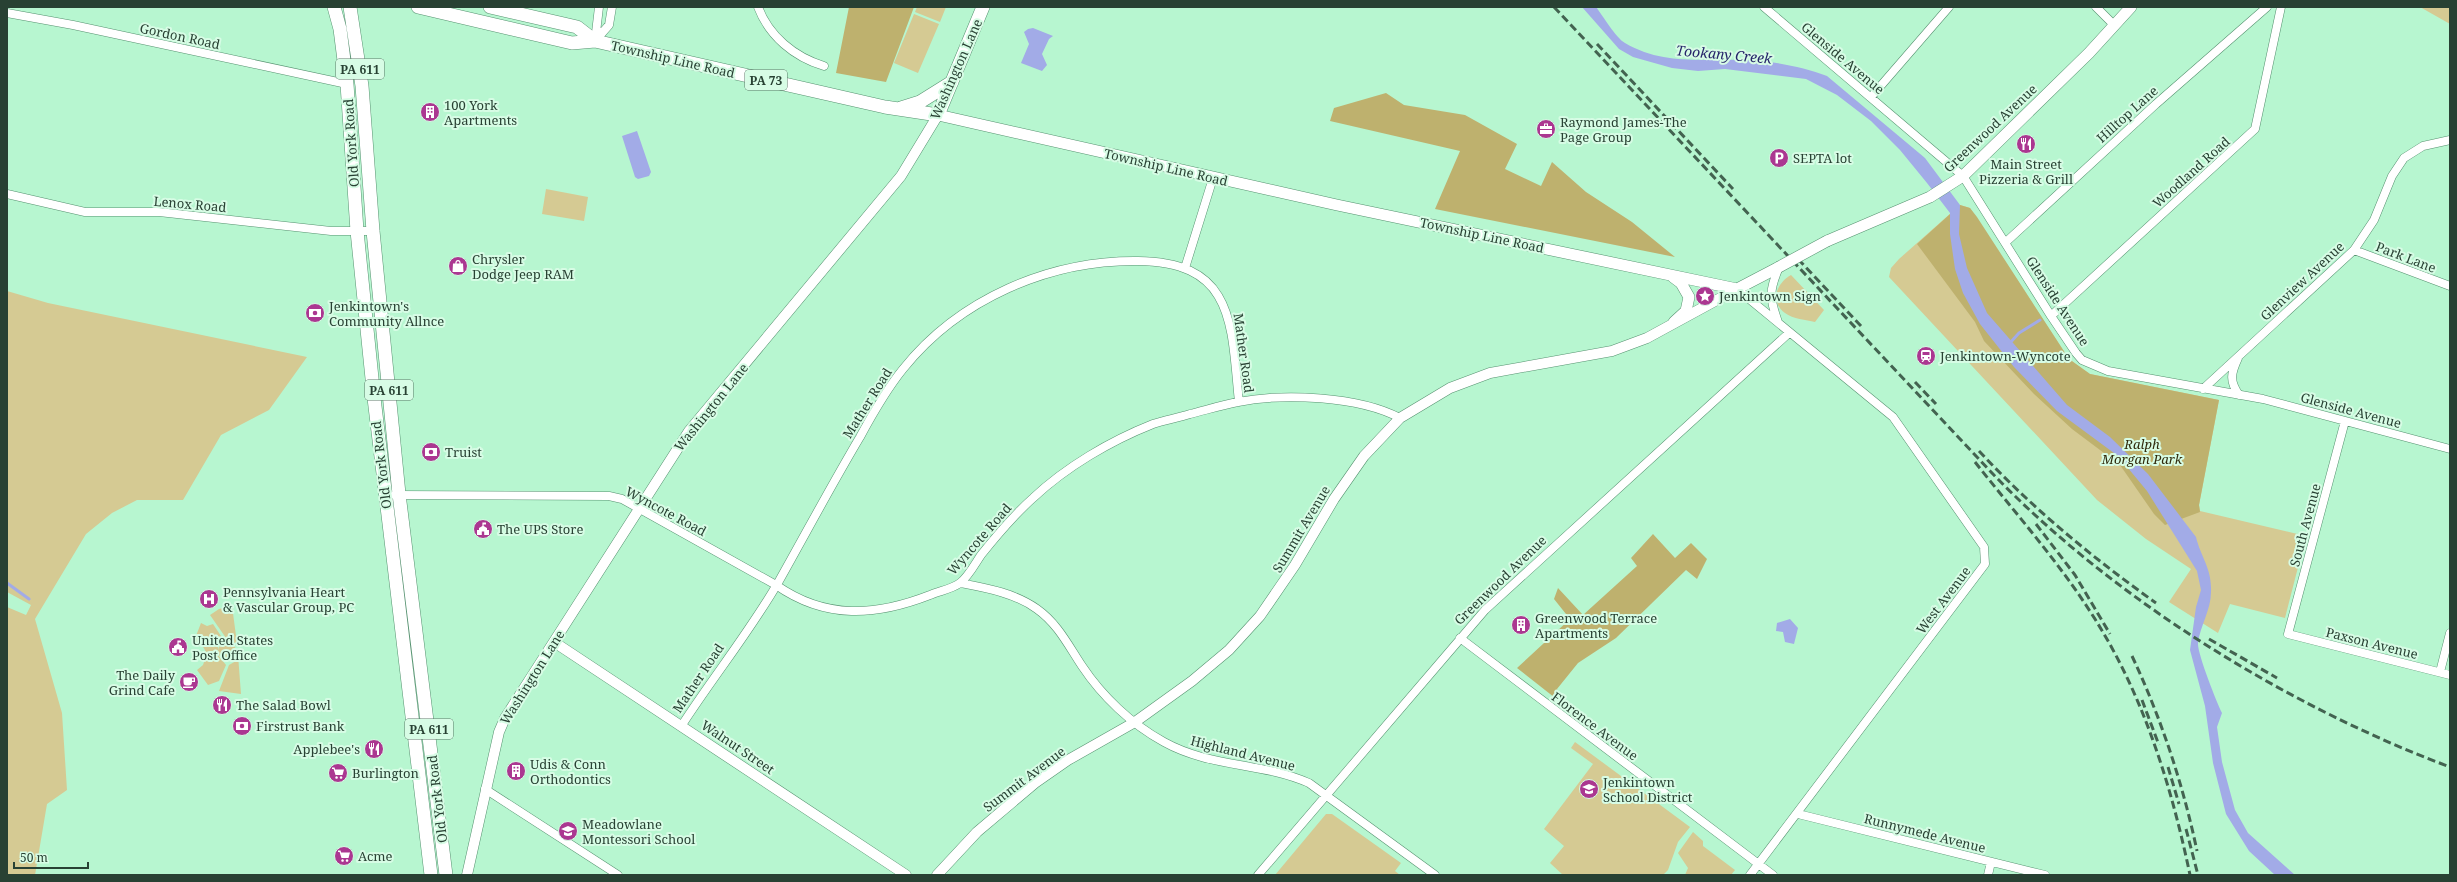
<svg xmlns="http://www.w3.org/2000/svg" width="2457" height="882" font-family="'Noto Serif',serif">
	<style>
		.green { fill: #d5ca93 }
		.forest { fill: #beb16e }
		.water { fill: #a2abe7 }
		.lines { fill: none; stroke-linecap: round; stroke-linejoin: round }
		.stream { stroke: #a2abe7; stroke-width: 3 }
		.minor-casing { stroke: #569270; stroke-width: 9 }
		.tertiary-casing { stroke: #569270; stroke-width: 11 }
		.secondary-casing { stroke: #569270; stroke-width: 12 }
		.primary-casing { stroke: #569270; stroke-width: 14 }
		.trunk-casing { stroke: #569270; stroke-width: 14 }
		.minor { stroke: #fff; stroke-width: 8 }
		.tertiary { stroke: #fff; stroke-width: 10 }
		.secondary { stroke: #fff; stroke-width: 11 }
		.primary { stroke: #fff; stroke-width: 13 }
		.trunk { stroke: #fff; stroke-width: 13 }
		.rail { stroke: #436350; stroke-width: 3; stroke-dasharray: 8 4; stroke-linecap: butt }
		.secondary-bridge-casing { stroke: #569270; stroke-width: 12; stroke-linecap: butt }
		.secondary-bridge { stroke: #fff; stroke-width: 11 }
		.labels { text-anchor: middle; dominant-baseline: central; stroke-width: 4; stroke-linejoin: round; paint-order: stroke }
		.shield { fill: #d7fce5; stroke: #5c7968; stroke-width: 1 }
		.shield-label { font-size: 12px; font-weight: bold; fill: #284133 }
		.street-label { font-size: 13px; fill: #284133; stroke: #d7fce5 }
		.poi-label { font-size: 13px; fill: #284133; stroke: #d7fce5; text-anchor: start }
		.park-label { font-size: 13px; font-style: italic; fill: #2f290b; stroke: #d7fce5 }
		.water-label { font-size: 14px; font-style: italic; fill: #26256a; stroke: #d7fce5 }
	</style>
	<rect width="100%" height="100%" fill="#b7f6d0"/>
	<!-- green -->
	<path class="green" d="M917,7H946L940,22L915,12Z
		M2420,7H2450V24Z
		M914,14L939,24L918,73L894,63Z
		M546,189L588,197L584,221L542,214Z
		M1960,205L1970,208L2069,359L2090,374L2219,400L2199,505L2200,511L2306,536L2285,618L2230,604L2218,633L2169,602L2191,569L2146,539L2097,500L1889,277L1891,268L1899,259Z
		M1791,275L1824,310L1815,322C1806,320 1793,319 1785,313C1769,301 1777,283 1791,275Z
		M7,291L48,303L307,357L269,410L221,435L183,500H137L112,513L86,534L35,619L62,713L67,790L47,804L35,875H7V607L26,615L31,605L7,592Z
		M232,606L237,643H235L226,638L210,615L219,609Z
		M201,623L207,626L213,624L223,639L218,645V650L206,652L202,645L194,641Z
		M218 651a9 9 0 1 1 18 0a9 9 0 1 1-18 0Z
		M218,655L226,665L219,681L208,685L197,670L203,665L206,656Z
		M238,655L241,694L219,691L229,665L236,661Z
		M1575,742L1690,827L1678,842L1668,870L1663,875H1563L1550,863L1564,846L1544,829L1593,764L1571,748Z
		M1326,814H1332L1401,863L1395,871L1400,875H1275Z
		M1693,832L1703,841V846L1735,870L1731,875H1685L1688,868L1678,853Z"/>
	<!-- forest -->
	<path class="forest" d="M849,7H914L886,82L836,73Z
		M1386,93L1404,105L1465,115L1517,144L1505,169L1541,186L1552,162L1586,192L1632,222L1675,257L1435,209L1460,151L1330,121L1334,108Z
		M1960,205L1970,208L1977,217L2069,359L2090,374L2219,400L2199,505L2200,512L2165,525L2154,514L2120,465L2072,429L2034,394L1984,341L1975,322L1917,244Z
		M1653,534L1675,558L1691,543L1707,559L1697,579L1686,570L1616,638L1578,663L1557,689L1560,698L1559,701L1517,668L1570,619L1554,599L1558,588L1583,615L1637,566L1631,558Z"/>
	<!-- water -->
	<path class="water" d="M1582,7H1596C1603,16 1616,38 1625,43C1664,66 1704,58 1747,60C1773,61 1803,67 1827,76L1925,158L1960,205L1959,234L1967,268L1987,313L2067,405L2110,437L2148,474L2196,537C2201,558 2212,568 2211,592C2211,610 2200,626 2198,643C2197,653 2217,703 2222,713L2217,727L2222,762L2235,810L2248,833L2295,875H2275L2249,851L2226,814L2213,763L2205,706L2190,650L2196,607L2201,590L2197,571L2147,491L2118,456L2057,411L2014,367L1980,324L1963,293L1955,269L1950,234V213L1927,183L1900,150L1871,121L1837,95L1806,79L1725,69L1698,71L1672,68L1633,57L1619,49Z
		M1033,28L1053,36L1049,39L1042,54L1047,65L1042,71L1021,63L1029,44L1024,32L1028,29Z
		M637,131L651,172L649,176L638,179L635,177L622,136Z
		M1790,619L1798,628L1794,644L1785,642L1783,632L1776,631L1777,623Z"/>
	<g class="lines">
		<!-- stream -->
		<path class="stream" d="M2009,344L2019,333L2040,320
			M7,583L29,599"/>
		<!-- minor casing -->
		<g class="minor-casing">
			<path id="minor" d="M758,7C769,36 794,57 824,66
				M1764,7L1963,176L2051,316L2076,353L2082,360L2108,371L2263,399L2450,449
				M2096,7L2115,26
				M7,13L73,25L347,84
				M595,41L609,25L612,7
				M595,41L599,7
				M1871,97L1949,7
				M7,194L85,212H159L331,231H373
				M2006,242L2156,104L2267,7
				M2354,250L2450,286
				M1185,268L1213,178
				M1737,289L1893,417L1984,547L1985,564L1750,875
				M2051,316L2255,129L2281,7
				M1778,322C1769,297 1769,291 1779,267
				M2238,358C2231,373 2229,381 2239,395
				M2203,389L2354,250L2374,220L2392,176L2404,158L2423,146L2450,140
				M2345,421L2288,634L2450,675
				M395,495L609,496L622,499L776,585C826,620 876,616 930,595C939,591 952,589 960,583C968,577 975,564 981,555C997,535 1014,515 1033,498C1066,467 1110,441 1153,424C1164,420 1178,418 1190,414C1206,410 1222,405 1238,402C1284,393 1358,396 1400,418
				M960,583C986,588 1015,593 1037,609C1058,624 1068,645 1082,666C1102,696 1131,724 1164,742C1211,768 1261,762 1309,783L1435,875
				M1460,638L1773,875
				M2440,672L2450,633
				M682,725C713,677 751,630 779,581C806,533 832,484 860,437C873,413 886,390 903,369C959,299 1049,260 1138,261C1236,262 1231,326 1239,402
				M485,789L618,875
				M1798,814L2045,875
				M1258,875L1485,610L1789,333
				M1988,875L1991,862"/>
		</g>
		<!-- tertiary casing -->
		<g class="tertiary-casing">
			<path id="tertiary" d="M554,642L906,875
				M467,875L499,732L505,718L689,431L901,176L938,115
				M937,875L977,832L1035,783L1068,760L1135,722L1192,681L1229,650L1260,616L1295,565L1334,499L1364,456L1400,418L1450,388L1490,373L1612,351L1647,338L1737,289"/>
		</g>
		<!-- secondary casing -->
		<g class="secondary-casing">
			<path id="secondary" d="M938,115L1337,205L1737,289L1779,267
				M1827,241L1930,197L1963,176L2089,53L2131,7
				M1673,277L1681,283L1689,297L1686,311L1674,322"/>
		</g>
		<!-- primary casing -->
		<g class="primary-casing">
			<path id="primary" d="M418,7L572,43L595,41L885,107L938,115L983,7
				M490,7L577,27L595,41
				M901,108L920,102L952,82"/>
		</g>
		<!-- trunk casing -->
		<g class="trunk-casing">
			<path id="trunk" d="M334,7L340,29L347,84L357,231L374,398L431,875
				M350,7L362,86L373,231L399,494L446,875"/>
		</g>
		<!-- minor -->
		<use href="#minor" class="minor"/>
		<!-- tertiary -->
		<use href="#tertiary" class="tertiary"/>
		<!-- secondary -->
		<use href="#secondary" class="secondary"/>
		<!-- primary -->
		<use href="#primary" class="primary"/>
		<!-- trunk -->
		<use href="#trunk" class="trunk"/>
		<!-- rail -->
		<path class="rail" d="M1554,7L1992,473C2113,599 2287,706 2450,767
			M1597,44L1733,189
			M1798,259L1861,326
			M1915,382L1936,404
			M1979,451C2032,508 2093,558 2156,603
			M1975,462C2019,518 2068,572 2104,634C2147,707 2173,793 2190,875
			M2036,524L2075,575L2110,634
			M2209,639L2277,678
			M2132,656C2161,718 2183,784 2197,851
			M2142,700L2159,745
			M2168,767L2179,804
			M2186,829L2198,875"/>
		<!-- secondary-bridge casing -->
		<g class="secondary-bridge-casing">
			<path id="secondary-bridge" d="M1779,267L1827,241"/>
		</g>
		<!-- secondary-bridge -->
		<use href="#secondary-bridge" class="secondary-bridge"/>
	</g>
	<!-- icons -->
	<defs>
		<g id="building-disc" transform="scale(1)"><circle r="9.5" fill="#ab3791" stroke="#d7fce5"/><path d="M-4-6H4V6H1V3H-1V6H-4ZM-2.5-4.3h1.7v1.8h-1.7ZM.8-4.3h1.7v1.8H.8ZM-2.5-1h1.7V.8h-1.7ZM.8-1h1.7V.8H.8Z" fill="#fff"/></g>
		<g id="office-disc" transform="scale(1)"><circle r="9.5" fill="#ab3791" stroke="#d7fce5"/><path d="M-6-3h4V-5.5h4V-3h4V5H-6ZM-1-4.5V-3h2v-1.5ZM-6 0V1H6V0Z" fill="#fff"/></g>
		<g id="restaurant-disc" transform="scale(1)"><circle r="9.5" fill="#ab3791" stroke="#d7fce5"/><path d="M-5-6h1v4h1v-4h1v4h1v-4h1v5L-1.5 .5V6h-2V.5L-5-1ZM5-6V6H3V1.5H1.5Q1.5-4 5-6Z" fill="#fff"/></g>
		<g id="parking-disc" transform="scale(1)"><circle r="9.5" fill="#ab3791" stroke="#d7fce5"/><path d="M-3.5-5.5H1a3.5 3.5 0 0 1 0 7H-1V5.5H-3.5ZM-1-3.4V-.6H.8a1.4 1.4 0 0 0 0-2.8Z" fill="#fff"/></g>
		<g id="shop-disc" transform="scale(1)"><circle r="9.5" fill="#ab3791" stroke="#d7fce5"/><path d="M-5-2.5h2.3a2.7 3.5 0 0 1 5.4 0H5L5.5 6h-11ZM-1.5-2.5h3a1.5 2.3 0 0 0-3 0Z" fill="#fff"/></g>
		<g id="sight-disc" transform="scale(1)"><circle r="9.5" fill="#ab3791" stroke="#d7fce5"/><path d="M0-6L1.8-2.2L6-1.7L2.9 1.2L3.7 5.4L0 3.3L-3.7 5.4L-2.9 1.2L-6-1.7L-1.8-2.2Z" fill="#fff"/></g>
		<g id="bank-disc" transform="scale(1)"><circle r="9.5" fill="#ab3791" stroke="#d7fce5"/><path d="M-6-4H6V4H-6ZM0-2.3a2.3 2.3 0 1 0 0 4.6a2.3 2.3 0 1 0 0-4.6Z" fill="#fff"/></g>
		<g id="station-disc" transform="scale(1)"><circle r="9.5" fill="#ab3791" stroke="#d7fce5"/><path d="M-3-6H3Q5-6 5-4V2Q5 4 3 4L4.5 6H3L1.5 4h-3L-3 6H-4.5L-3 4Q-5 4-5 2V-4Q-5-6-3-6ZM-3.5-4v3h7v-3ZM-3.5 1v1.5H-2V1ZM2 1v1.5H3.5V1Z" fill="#fff"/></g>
		<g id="civic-disc" transform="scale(1)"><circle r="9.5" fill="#ab3791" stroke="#d7fce5"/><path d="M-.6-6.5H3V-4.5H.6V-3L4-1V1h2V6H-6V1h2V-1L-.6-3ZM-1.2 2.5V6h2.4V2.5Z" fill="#fff"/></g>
		<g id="hospital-disc" transform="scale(1)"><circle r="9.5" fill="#ab3791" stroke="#d7fce5"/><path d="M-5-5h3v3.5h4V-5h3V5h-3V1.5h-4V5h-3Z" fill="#fff"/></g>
		<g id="cafe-disc" transform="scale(1)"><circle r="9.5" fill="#ab3791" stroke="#d7fce5"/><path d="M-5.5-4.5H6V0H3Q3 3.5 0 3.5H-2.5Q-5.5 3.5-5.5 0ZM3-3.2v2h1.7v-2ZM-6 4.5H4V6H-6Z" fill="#fff"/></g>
		<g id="supermarket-disc" transform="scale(1)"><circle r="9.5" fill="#ab3791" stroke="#d7fce5"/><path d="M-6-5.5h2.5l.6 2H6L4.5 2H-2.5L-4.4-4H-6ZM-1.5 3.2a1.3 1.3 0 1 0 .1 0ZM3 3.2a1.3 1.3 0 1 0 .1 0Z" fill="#fff"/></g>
		<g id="school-disc" transform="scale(1)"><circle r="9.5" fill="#ab3791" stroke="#d7fce5"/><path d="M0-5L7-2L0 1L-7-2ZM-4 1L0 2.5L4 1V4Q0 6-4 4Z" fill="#fff"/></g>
	</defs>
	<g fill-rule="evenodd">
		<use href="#building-disc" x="430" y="112"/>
		<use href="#office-disc" x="1546" y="129"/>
		<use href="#restaurant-disc" x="2026" y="144"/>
		<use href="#parking-disc" x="1779" y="158"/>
		<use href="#shop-disc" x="458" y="266"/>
		<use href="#sight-disc" x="1705" y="296"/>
		<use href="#bank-disc" x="315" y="313"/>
		<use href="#station-disc" x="1926" y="356"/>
		<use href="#bank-disc" x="431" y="452"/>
		<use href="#civic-disc" x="483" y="529"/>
		<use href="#hospital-disc" x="209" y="599"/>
		<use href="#building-disc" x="1521" y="625"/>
		<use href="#civic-disc" x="178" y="647"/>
		<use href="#cafe-disc" x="189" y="682"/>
		<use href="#restaurant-disc" x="222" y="705"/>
		<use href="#bank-disc" x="242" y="726"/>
		<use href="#restaurant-disc" x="374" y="749"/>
		<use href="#building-disc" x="516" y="771"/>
		<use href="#supermarket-disc" x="338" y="773"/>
		<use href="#school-disc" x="1589" y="789"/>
		<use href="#school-disc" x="568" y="831"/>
		<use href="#supermarket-disc" x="344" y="856"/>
	</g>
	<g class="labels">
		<!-- shield labels -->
		<g class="shield">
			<rect x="336" y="59" width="48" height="20" rx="3"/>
			<rect x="745" y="70" width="42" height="20" rx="3"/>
			<rect x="365" y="380" width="48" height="20" rx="3"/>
			<rect x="405" y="719" width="48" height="20" rx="3"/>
		</g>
		<g class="shield-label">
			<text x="360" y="69">PA 611</text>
			<text x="766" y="80">PA 73</text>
			<text x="389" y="390">PA 611</text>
			<text x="429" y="729">PA 611</text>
		</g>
		<!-- street labels -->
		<g class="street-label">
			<text transform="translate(180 36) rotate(12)">Gordon Road</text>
			<text transform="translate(1843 58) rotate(40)">Glenside Avenue</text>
			<text transform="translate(673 59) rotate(13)">Township Line Road</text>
			<text transform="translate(956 69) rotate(-66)">Washington Lane</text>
			<text transform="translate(2127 114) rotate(-42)">Hilltop Lane</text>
			<text transform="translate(1990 128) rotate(-43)">Greenwood Avenue</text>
			<text transform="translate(351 143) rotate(-94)">Old York Road</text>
			<text transform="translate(1166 167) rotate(13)">Township Line Road</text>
			<text transform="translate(2191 172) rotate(-42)">Woodland Road</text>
			<text transform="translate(190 204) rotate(5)">Lenox Road</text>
			<text transform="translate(1482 235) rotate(12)">Township Line Road</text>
			<text transform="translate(2406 257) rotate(21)">Park Lane</text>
			<text transform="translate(2302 281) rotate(-43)">Glenview Avenue</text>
			<text transform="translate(2058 301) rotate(57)">Glenside Avenue</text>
			<text transform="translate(1244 353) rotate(82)">Mather Road</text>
			<text transform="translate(867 403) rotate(-58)">Mather Road</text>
			<text transform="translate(711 407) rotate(-51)">Washington Lane</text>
			<text transform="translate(2351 410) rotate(15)">Glenside Avenue</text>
			<text transform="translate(381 465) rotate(-97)">Old York Road</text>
			<text transform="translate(666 511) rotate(28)">Wyncote Road</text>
			<text transform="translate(2305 525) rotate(-75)">South Avenue</text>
			<text transform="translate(1301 529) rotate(-59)">Summit Avenue</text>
			<text transform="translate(979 539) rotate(-49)">Wyncote Road</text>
			<text transform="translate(1500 580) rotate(-44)">Greenwood Avenue</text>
			<text transform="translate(1943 600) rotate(-53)">West Avenue</text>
			<text transform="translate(2372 643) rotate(14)">Paxson Avenue</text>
			<text transform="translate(532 677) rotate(-58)">Washington Lane</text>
			<text transform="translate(698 678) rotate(-56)">Mather Road</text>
			<text transform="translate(1595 726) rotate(37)">Florence Avenue</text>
			<text transform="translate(738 747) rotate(34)">Walnut Street</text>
			<text transform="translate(1243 753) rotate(14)">Highland Avenue</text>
			<text transform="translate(1024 779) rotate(-37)">Summit Avenue</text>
			<text transform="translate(437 799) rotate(-97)">Old York Road</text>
			<text transform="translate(1925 833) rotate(14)">Runnymede Avenue</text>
		</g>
		<!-- poi labels -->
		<g class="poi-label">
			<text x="444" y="105">100 York<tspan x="444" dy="15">Apartments</tspan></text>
			<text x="1560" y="122">Raymond James-The<tspan x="1560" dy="15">Page Group</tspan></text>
			<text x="1793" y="158">SEPTA lot</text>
			<text x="2026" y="164" text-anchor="middle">Main Street<tspan x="2026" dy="15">Pizzeria &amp; Grill</tspan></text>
			<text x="472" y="259">Chrysler<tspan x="472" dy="15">Dodge Jeep RAM</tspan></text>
			<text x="1719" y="296">Jenkintown Sign</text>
			<text x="329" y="306">Jenkintown's<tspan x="329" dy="15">Community Allnce</tspan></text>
			<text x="1940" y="356">Jenkintown-Wyncote</text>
			<text x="445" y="452">Truist</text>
			<text x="497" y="529">The UPS Store</text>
			<text x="223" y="592">Pennsylvania Heart<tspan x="223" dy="15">&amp; Vascular Group, PC</tspan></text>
			<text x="1535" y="618">Greenwood Terrace<tspan x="1535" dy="15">Apartments</tspan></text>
			<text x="192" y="640">United States<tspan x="192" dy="15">Post Office</tspan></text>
			<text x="175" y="675" text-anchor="end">The Daily<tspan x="175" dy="15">Grind Cafe</tspan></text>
			<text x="236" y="705">The Salad Bowl</text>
			<text x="256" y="726">Firstrust Bank</text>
			<text x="360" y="749" text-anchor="end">Applebee's</text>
			<text x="530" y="764">Udis &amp; Conn<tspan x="530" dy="15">Orthodontics</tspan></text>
			<text x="352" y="773">Burlington</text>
			<text x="1603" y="782">Jenkintown<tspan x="1603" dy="15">School District</tspan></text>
			<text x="582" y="824">Meadowlane<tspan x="582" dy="15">Montessori School</tspan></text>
			<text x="358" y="856">Acme</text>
		</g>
		<!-- park labels -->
		<g class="park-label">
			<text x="2142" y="444">Ralph<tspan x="2142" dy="15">Morgan Park</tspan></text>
		</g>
		<!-- water labels -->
		<g class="water-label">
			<text transform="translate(1724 54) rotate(5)">Tookany Creek</text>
		</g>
	</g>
	<!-- border -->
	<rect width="2457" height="882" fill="none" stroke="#284133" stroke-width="16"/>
	<!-- scale -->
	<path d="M14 862v6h74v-6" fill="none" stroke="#284133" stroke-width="2"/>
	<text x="20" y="862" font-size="12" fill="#284133" stroke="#d7fce5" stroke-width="3" paint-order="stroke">50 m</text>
</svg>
